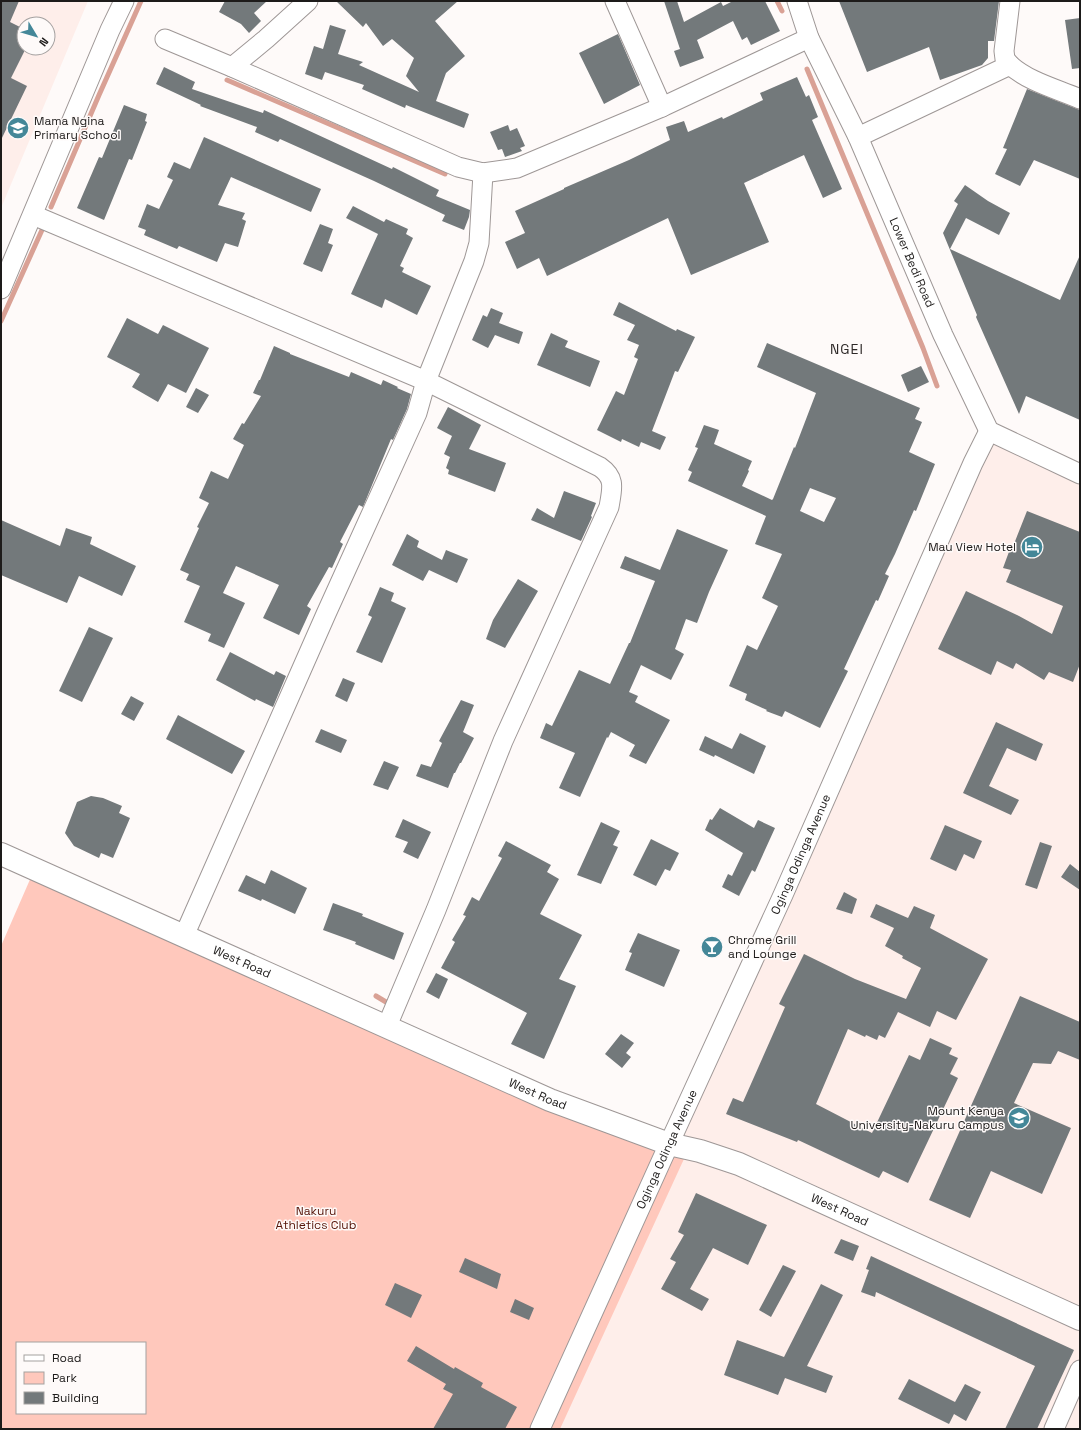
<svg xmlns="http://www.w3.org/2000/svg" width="1081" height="1430" font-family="'Space Grotesk',sans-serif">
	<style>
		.built { fill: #feeeea; fill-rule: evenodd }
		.green { fill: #ffc8bc; fill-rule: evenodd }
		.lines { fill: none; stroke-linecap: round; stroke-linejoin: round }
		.stream { stroke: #d9a195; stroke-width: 5 }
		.building { fill: #73797b; fill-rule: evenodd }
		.minor-casing { stroke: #9e9796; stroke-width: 21 }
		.tertiary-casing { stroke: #9e9796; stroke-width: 24 }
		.minor { stroke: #fff; stroke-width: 19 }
		.tertiary { stroke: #fff; stroke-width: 22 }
		.labels { text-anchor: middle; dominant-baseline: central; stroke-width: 3; stroke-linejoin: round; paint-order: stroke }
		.poi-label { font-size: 12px; fill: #1d1b1a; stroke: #fefaf9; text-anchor: start }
		.street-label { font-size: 12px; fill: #1d1b1a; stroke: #fefaf9 }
		.park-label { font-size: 12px; fill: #551307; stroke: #fefaf9 }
		.quarter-label { font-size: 14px; letter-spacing: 1px; fill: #2e2928; stroke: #fefaf9 }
	</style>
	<rect width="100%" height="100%" fill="#fefaf9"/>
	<!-- built -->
	<path class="built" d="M1,1H88L1,208ZM24,24H48V48H24Z
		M990,439L1080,479V1429H554Z"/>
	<!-- green -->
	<path class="green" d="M35,868L689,1148L560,1429H1V946ZM17,1343H145V1413H17Z"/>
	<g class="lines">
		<!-- stream -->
		<path class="stream" d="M777,1L782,11
			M807,69L923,348L937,386
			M227,80L445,174
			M51,207L99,95L141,1
			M1,321L42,230
			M376,996L391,1005"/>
	</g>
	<!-- building -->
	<path class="building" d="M1,1H19L10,22L24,29V52L11,78L27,86L1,140Z
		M225,1H267L254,13L261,21L249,33L241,24L219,12Z
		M336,1H458L435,21L465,56L446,73L436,101L469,114L464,128L406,105L405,108L362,89L364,85L325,72L322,80L305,74L314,46L323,49L330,25L346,30L338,54L363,62L359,65L419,92L406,76L414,58L392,39L383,46L366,23L363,27Z
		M664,1H677L684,22L721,2L723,6L733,1H765L780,31L751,45L747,37L742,40L733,21L697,40L704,58L680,67L674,51L680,49Z
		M839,1H999L994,41H988V58L982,65L940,80L929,47L867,72Z
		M1080,18V68L1072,69L1065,20Z
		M618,34L640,85L604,104L579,53Z
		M164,67L195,82L192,89L263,113L264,110L392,169L393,167L439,190L436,196L470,210L469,217L464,230L442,221L445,215L374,181L280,139L278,142L255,132L257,127L200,106L201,105L156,84Z
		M797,77L806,97L809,95L818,117L812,120L842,189L823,198L804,155L744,183L769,242L691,275L668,218L547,276L539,258L517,269L505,242L525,233L515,211L564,189V188L629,160L670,140L666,127L684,121L688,132L722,117L723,119L763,100L760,93Z
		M1027,89L1080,110V179L1034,160L1020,186L995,174L1007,149L1003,148Z
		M124,105L147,114L145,121L147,122L132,160L129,159L104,220L77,208L99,157L102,158Z
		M508,125L510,131L517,128L525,146L520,148L522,151L505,157L502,149L498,150L490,132Z
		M204,137L321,189L311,212L231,177L218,205L245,213L242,219L246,221L238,247L225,243L217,262L179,246L177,249L144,235L146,230L138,227L147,204L159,209L173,180L167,177L174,162L190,169Z
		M965,185L988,201L1010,213L999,235L966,218L950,249L1060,300L1080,255V420L1026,396L1019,414L976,317L977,315L943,233L958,204L954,201Z
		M353,206L384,222L386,219L408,229L406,234L413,238L400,266L404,268L402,272L431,286L417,315L385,299L382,308L351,294L378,234L346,218Z
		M320,224L333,229L328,243L333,245L322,272L303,264Z
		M619,302L676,331L677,329L695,337L678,372L675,371L652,431L666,437L660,450L641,442L639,447L622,439L621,442L597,430L616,391L624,395L638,359L634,357L639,345L627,340L635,325L613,315Z
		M491,308L503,313L499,323L523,332L519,344L495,335L488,348L472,340L483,315L487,317Z
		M127,318L158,334L163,325L209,348L186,393L168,384L158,402L132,387L140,374L107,357Z
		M551,333L568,341L565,347L600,361L590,387L537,365Z
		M767,343L920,408L915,419L922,422L909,452L935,464L916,511L914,510L895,554L885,574L889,576L878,601L876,600L844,669L848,671L820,728L785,711L782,717L766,711L767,710L745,700L747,694L729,686L747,645L757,650L778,606L762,598L782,554L755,544L766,516L688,481L692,472L688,470L698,448L695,447L704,425L719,430L714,444L752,461L748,470L749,471L742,486L772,500L773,499L794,447L795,448L816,393L757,367ZM810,488L836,498L824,522L800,511Z
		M274,346L290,353V354L349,377L351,372L381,385L383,380L398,387L397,388L411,394L407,409L393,440L391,439L363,507L359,505L340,542L343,544L332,568L329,567L307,606L311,609L299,635L263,618L279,585L236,566L223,593L245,603L224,648L208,641L211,634L184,622L200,586L186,580L189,574L180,570L199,528L197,527L209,503L199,498L211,471L228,479L244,445L233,439L242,423L244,424L261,396L253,393L259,380H260Z
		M921,366L929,382L908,392L901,375Z
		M196,388L209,395L198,413L186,407Z
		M448,407L481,425L469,449L506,463L495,492L448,474L449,470L446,468L450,457L444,454L452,436L437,428Z
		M564,491L596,503L591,516L592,517L581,541L531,520L537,508L554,518Z
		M1027,511L1080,532V664L1073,682L1049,672L1044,680L1016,663L1013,669L997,661L991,675L938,649L966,591L1019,616L1052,634L1063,606L1006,582L1011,570L1003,568L1010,549H1012Z
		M1,520L60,546L66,528L92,537L90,544L136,566L122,596L79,576L67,603L1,575Z
		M677,529L728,550L709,592L697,623L686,619L675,649L684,654L671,680L641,665L629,692L638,696L635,702L670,720L646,764L629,756L635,745L611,732L608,738L607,737L580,797L559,788L575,753L540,738L546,723L552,726L579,670L610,684L629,643H630L655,581L620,568L625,556L660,570Z
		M407,534L419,541L417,547L442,560L446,550L468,559L457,583L429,570L423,581L392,565Z
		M518,579L538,591L505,648L486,639L493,620Z
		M380,587L394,593L391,601L406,608L382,663L356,652L372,617L368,615Z
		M89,627L113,638L82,702L59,691Z
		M230,652L274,675L276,671L286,676L273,707L256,699L255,701L216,680Z
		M343,678L355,683L347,702L335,696Z
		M131,696L144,703L134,721L121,714Z
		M461,700L474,705L463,732L474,738L461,763H460L455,773H454L448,788L416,776L421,764L431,767L442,743L439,741Z
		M178,715L245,751L232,774L166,739Z
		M996,722L1043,744L1036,761L1007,748L989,786L1019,800L1011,815L963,793Z
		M321,729L347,740L341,753L315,742Z
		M740,733L766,746L754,774L715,755L714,757L699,750L705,736L732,749Z
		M384,761L399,767L388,790L373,785Z
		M91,796L103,798L122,806L119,813L130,818L113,858L101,853L99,858L74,846L65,833L77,802Z
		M720,808L754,828L758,820L775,828L755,872L752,870L739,896L722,887L728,874L732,876L743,853L705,830L710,819L712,820Z
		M403,819L431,832L418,859L403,852L408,842L395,837Z
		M601,822L620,831L613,845L618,847L601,884L577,875Z
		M945,825L982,841L974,859L964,854L956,871L930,859Z
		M651,839L679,853L670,871L665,869L656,886L633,875Z
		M506,841L551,865L547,872L559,879L540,914L582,935L559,979L576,986L544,1059L511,1044L527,1013L441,968L455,942L452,940L466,916L463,915L472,897L479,901L502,858L498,856Z
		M1040,842L1052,846L1037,889L1025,885Z
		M1070,864L1080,872V890L1061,877Z
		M271,870L307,888L295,914L262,899L261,901L238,891L246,875L265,884Z
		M844,892L857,899L852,914L836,909Z
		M333,903L363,914L362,916L404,933L394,960L355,944L356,942L323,930Z
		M876,904L908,918L914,906L935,915L930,928L988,959L956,1020L937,1011L930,1027L898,1012L885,1038L879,1035L877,1040L866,1035L865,1037L848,1029L816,1104L872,1133L909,1055L920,1060L930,1038L952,1048L949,1054L958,1058L950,1074L958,1078L908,1183L883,1171L879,1178L798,1140L797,1142L726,1114L733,1098L743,1102L785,1007L779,1004L804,954L855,979L906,999L921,968L902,958L903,956L885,946L894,928L870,917Z
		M638,933L680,950L664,987L625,970L632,953L629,952Z
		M436,973L448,979L439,999L426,992Z
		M1020,996L1080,1022V1060L1058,1051L1051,1064L1033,1063L1014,1103L1071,1128L1042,1194L991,1171L970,1218L929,1200Z
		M621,1034L634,1043L626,1053L631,1057L622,1068L605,1054Z
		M696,1193L767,1225L748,1265L713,1248L690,1289L709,1299L702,1311L661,1289L676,1262L670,1259L684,1235L678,1232Z
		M841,1239L859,1246L853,1261L834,1253Z
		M871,1256L1074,1350L1037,1429H1005L1035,1366L876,1292L875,1297L861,1292L869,1270L866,1269Z
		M465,1258L501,1274L497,1289L459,1272Z
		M783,1265L796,1271L771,1317L759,1310Z
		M395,1283L422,1295L411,1318L385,1305Z
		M821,1284L843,1295L807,1366L833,1376L826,1393L785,1378L778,1395L724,1375L737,1340L784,1357Z
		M515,1299L534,1308L529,1320L510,1312Z
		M416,1346L454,1369L455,1367L483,1383L481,1387L517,1407L505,1429H433L453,1394L443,1389L446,1384L407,1361Z
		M909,1379L955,1402L965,1384L981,1392L966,1421L954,1414L949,1424L898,1399Z"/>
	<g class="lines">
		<!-- minor casing -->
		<g class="minor-casing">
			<g id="minor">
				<path d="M615,1L662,107"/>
				<path id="s1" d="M797,1L809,38L858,137L943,335L989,431L1080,474"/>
				<path d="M165,39L232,67L458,167L483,173L517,168L662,107L809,38"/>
				<path d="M1010,65L1005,59L1004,51L1010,1"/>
				<path d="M232,67L266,39L308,1"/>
				<path d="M858,137L1010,65C1029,82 1057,89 1080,99"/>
				<path d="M33,215L426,381L600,467C616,478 612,489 609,507L503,741L436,910L387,1026"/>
				<path d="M1,289L110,30L124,1"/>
				<path d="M184,936L326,614L417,413L426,381L474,261L479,243L483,173"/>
				<path id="s2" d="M540,1429L669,1144L783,895L973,463L989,431"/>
				<path d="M1054,1429L1080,1370"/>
			</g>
		</g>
		<!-- tertiary casing -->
		<g class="tertiary-casing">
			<g id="tertiary">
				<path id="s3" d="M1,854L550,1100L669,1144L700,1151L739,1164L1080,1319"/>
			</g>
		</g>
		<!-- minor -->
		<use href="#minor" class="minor"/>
		<!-- tertiary -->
		<use href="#tertiary" class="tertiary"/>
	</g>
	<!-- icons -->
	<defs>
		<g id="school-disc" transform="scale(1.15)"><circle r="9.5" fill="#448798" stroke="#fefaf9"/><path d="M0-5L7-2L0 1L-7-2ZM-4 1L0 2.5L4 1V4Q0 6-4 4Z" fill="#fff"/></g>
		<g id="hotel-disc" transform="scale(1.15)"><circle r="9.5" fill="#448798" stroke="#fefaf9"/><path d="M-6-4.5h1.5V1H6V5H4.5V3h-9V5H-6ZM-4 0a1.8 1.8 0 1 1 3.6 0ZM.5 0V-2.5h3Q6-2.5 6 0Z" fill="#fff"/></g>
		<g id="bar-disc" transform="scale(1.15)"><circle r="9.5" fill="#448798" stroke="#fefaf9"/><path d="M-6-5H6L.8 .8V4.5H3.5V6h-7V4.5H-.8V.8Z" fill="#fff"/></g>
		<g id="university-disc" transform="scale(1.15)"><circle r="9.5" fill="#448798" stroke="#fefaf9"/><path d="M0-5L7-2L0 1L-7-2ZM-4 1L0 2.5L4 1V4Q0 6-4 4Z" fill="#fff"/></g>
	</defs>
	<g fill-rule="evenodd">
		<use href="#school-disc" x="18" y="128"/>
		<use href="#hotel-disc" x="1032" y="547"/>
		<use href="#bar-disc" x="712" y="947"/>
		<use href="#university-disc" x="1019" y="1118"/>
	</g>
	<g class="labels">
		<!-- poi labels -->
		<g class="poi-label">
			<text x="34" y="121">Mama Ngina<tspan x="34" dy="14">Primary School</tspan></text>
			<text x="1016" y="547" text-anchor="end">Mau View Hotel</text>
			<text x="728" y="940">Chrome Grill<tspan x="728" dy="14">and Lounge</tspan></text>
			<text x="1004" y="1111" text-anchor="end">Mount Kenya<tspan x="1004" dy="14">University-Nakuru Campus</tspan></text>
		</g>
		<!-- street labels -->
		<g class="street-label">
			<text stroke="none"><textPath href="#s1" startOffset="286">Lower Bedi Road</textPath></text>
			<text stroke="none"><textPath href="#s2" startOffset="631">Oginga Odinga Avenue</textPath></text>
			<text stroke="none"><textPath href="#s3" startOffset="264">West Road</textPath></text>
			<text stroke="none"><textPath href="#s3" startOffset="588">West Road</textPath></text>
			<text stroke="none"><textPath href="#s2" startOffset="307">Oginga Odinga Avenue</textPath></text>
			<text stroke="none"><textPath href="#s3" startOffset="912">West Road</textPath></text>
		</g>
		<!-- park labels -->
		<g class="park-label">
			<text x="316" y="1211">Nakuru<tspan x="316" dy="14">Athletics Club</tspan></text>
		</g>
		<!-- quarter labels -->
		<g class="quarter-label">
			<text x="847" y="349">NGEI</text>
		</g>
	</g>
	<!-- border -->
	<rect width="1081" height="1430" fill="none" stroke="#1d1b1a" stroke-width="4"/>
	<!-- legend -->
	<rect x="16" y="1342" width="130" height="72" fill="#fefaf9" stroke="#a4a1a0"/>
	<rect x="24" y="1355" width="20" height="6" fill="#ffffff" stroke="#a4a1a0"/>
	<text x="52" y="1362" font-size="12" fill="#1d1b1a">Road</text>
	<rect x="24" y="1372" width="20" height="12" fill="#ffc8bc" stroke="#a4a1a0"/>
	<text x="52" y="1382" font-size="12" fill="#1d1b1a">Park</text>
	<rect x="24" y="1392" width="20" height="12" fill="#73797b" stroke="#a4a1a0"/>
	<text x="52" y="1402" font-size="12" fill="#1d1b1a">Building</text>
	<!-- north arrow -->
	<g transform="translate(36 36) rotate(128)"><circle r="19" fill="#fefaf9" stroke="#a4a1a0"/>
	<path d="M0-3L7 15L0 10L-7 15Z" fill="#448798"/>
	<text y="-6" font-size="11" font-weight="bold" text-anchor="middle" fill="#1d1b1a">N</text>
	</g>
</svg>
